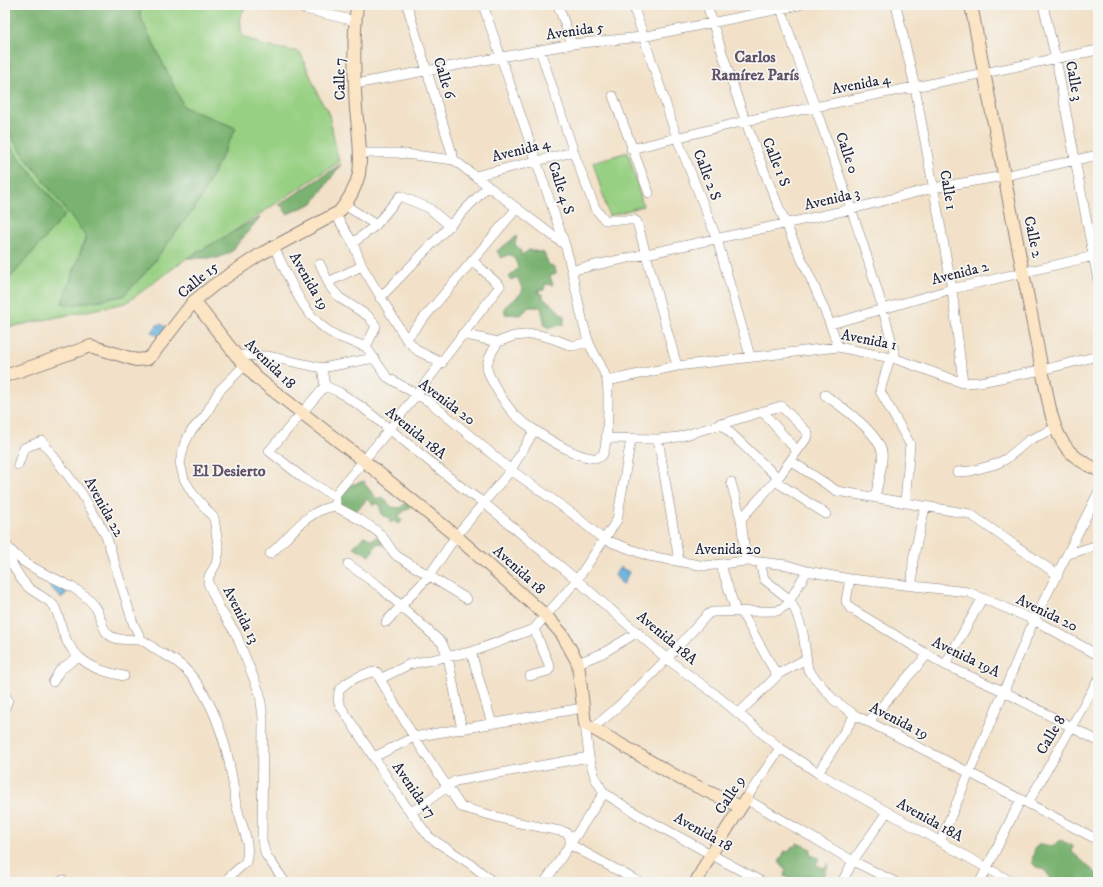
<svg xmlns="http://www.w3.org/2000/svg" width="1103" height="887" font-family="'IM FELL DW Pica',serif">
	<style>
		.green { fill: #98d083; stroke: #5d795f }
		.forest { fill: #7ab271; stroke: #4e6a56 }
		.water { fill: #62aedb; stroke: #42688b }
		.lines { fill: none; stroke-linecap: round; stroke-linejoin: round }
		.street-casing { stroke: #8a8282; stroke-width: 10 }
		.secondary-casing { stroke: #8a8282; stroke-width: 14 }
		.street { stroke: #fff; stroke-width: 9 }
		.secondary { stroke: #fce5c4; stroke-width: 12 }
		.labels { text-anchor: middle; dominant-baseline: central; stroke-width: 3.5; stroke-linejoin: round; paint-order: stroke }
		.street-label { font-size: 15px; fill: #22223b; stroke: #f6f6f2 }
		.neighbourhood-label { font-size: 16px; font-weight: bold; fill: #615168; stroke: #f6f6f2 }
	</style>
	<rect width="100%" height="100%" fill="#f6f6f2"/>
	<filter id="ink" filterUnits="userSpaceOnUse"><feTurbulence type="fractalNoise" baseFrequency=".025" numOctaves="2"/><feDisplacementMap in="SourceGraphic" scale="8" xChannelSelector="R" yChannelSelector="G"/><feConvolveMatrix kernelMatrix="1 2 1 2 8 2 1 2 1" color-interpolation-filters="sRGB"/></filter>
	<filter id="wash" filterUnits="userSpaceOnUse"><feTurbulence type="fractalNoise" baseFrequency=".012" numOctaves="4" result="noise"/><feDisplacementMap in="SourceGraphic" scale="16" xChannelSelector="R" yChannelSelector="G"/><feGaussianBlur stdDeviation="0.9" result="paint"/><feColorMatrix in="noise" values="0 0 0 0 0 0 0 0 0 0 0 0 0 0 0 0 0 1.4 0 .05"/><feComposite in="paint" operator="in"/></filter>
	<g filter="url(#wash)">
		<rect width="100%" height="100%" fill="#f2e1c8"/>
		<!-- green -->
		<path class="green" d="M141,5H247L240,16L242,36L265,46L300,52L321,101L328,110L339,162L225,237L187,258L126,303L5,328V284L65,215L5,140V123L10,136L86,237L62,303L71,305L123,296L147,271L198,203L236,128L184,107L140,16Z
			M628,152L643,206L609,216L593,162Z"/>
		<!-- forest -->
		<path class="forest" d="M5,5H141L140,16L184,107L236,128L198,203L147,271L123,296L71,305L62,303L86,237L10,136L5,123Z
			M5,140L65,215L5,284Z
			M341,164L313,203L287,214L282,206L279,205Z
			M260,217L231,252L218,258H187Z
			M517,236L515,244L520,250L522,255L529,250L544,253L549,265L555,267L556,274L550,276L553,285L545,284L544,290H538L539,293L543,295V299C553,303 556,310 564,316V324L550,328L545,326L541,307H529L521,315L505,314V307C511,300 519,298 523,290L517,277L511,280L509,277L518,268L516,261L510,254L501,258L497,251Z
			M365,481L364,483L377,499L382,497L392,507L401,508L407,501L411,506L398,516L402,520L399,524L393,521L391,523L389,522L391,518L382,515L379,503L373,505L368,499L356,511L338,504L343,487Z
			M364,536L372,540L378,536L384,545L377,543L370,556L353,547Z
			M1060,840L1073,846L1072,852L1098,875V882H1076L1072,878L1067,879L1065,882H1053L1044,869L1036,867L1032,862L1035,848L1040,844C1049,848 1053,847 1060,840Z
			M797,843L811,849L810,855L819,858L816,865L824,868L829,863L822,882L817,879L815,882H810L812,878L807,876L804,882L800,880L796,881L784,876L786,870L779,862L785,851L789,852L792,846L795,847Z"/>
		<!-- water -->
		<path class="water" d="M161,324L167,328L160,338L152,332L157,325Z
			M620,567L629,572L623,585L615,575Z
			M55,581L67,593L61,598L49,586Z"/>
	</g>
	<g filter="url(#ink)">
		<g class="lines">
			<!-- street casing -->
			<g class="street-casing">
				<path id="street" d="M407,5L454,160
					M483,5L565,245C575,277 578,311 589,343C594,355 604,368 607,381C609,393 608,443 603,454C593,472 524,425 514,414C507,407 487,376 487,367C487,358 494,349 498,342
					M558,5L572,44
					M633,5L677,138L717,239L750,356
					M707,5C730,79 755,153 786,224C803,265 825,304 838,347
					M780,5C818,123 867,238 896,359
					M896,5L915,87L952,289L963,383
					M1043,5L1056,59L1098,281
					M301,8L355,21
					M540,50L576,159L595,208L605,220H634L637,222L677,366
					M355,84L572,44L642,37L799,5
					M613,96L649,193
					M631,149L745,121L1098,50
					M359,153H397L454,160L565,245
					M475,176L573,152
					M345,205L376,225
					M335,214L353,243L362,266L406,339L418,351L442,363
					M353,243L376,225L400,196L429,208L450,226
					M274,247C290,279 303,320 337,336C346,340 357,343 366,347
					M320,264L331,288L340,298L368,316L376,326L366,347
					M573,270L852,209L933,188L1004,176L1098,155
					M328,282L362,266
					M380,298L488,186
					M831,324L952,289L1098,255
					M462,334L498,342L514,336L536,334L554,339L572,346L589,342
					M406,339L517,208
					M366,347L387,377L431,403L511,470L573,514L603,539L649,556L705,566L746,561L760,562L787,565L807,571L850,579L968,592L1034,620L1098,655
					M236,355L267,356L322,368L374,358
					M890,358L880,391L910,444L905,503
					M245,365L219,391L205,416L191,431L184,445L180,463L184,479L193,494L214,518L219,552L216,564L209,576L208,583L220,609L236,634L260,694L263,718L262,841L266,855L285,882
					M322,368L325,386L269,451L303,478L334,496
					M607,381L677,366L838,347L896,359L963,383L980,382L1042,370L1098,356
					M325,386L339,392L362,407L465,490L484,503L577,580L667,659L715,694L780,748L818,773L1012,882
					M825,395C842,407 877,431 882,452C884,463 877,486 875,498
					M762,411L797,451
					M720,423L778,478
					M607,438L658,439L679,437L781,406L808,433V436L778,478L741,519
					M658,439L679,561
					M791,461L837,491L970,514L1058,575
					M18,465L24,448L42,441L82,494L106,535L133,623L142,641
					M957,472L971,471L996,464L1006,459L1029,440L1056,428
					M775,481L826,514
					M731,482L741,519L746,561
					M334,506C349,514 367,522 380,534C387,541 390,550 397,556L467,599
					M5,543C21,567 51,575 75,589C85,595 95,604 99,615C102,621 103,630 108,634C118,643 131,637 143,641C148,643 153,648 158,651C167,656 176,660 183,667C216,698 230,755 235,798C238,820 252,839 246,862L229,877L233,882
					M5,553C14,565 18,578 29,588C37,594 48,599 54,606C59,615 60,623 63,632C73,661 96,671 124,676
					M270,554C292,535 304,512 334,506L336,502L334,496L389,430L500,286L472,260
					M1069,554L1098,545
					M760,562L764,579L790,600L796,612L803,633L808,670L834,700L855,715L970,773L1098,840
					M348,564L380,587L442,643L448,657L462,730
					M721,565L736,612
					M850,579L846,601L850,608L945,665L1003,691L1098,741
					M912,586L913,560L925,507
					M742,613L775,672L780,673L806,659
					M386,622L429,576L456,536L511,470L534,431
					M471,652L492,724
					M578,663L603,653L638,632
					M945,665L982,599
					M530,676L548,671L550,667L534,629
					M380,679L414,737L461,807L515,822L565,832L569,835L571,845
					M53,682L60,670L78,657
					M5,695L8,700L5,708
					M738,714L780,673
					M868,722L927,655
					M585,724L589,757L595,778L604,793L637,814L762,882
					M593,728C635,694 671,655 707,615L712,612L777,611L787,605L807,571
					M780,748L746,799L853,861L895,882
					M374,757L414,737L582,708
					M818,773L855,715
					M1028,803L1098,680
					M412,812L455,781L589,757
					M940,842L1034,620L1098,493
					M571,845L639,882
					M60,882L63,880
					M493,882L472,865L429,837L403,802L341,707L338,701L339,691C345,681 366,672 377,672L380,679L410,664L471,652L534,629L577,580L617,520L631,439
					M545,882L604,793
					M842,882L853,861L887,812
					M980,882L1021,799"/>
			</g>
			<!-- secondary casing -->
			<g class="secondary-casing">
				<path id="secondary" d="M971,5L1042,370C1048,395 1050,426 1066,447C1074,458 1086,464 1098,470
					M194,301L236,355L257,378L364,461L456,536L546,616L562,634L578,663L585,724L681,779L741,807
					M5,376L91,346L136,360L147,359L152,355L194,301L214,285L259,255L339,212C348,202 356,187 359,174C362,153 358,130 356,109C354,75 353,39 357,5
					M696,882L711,854L746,799"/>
			</g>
			<!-- street -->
			<use href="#street" class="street"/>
			<!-- secondary -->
			<use href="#secondary" class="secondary"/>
		</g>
	</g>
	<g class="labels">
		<!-- street labels -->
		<g class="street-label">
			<text transform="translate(575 31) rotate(-8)">Avenida 5</text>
			<text transform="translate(444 78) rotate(73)">Calle 6</text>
			<text transform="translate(340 79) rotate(-91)">Calle 7</text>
			<text transform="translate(1074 81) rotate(79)">Calle 3</text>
			<text transform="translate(861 84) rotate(-11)">Avenida 4</text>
			<text transform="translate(521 150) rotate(-14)">Avenida 4</text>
			<text transform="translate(847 153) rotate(71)">Calle 0</text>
			<text transform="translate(776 162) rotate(68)">Calle 1 S</text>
			<text transform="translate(707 175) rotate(69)">Calle 2 S</text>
			<text transform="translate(561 188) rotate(72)">Calle 4 S</text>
			<text transform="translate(948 190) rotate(80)">Calle 1</text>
			<text transform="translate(832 199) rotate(-13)">Avenida 3</text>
			<text transform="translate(1033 237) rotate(78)">Calle 2</text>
			<text transform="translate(960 273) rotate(-14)">Avenida 2</text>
			<text transform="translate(198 280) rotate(-40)">Calle 15</text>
			<text transform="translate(309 281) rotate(60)">Avenida 19</text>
			<text transform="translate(869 340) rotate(11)">Avenida 1</text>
			<text transform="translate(270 364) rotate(44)">Avenida 18</text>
			<text transform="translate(447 402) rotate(37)">Avenida 20</text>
			<text transform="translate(416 433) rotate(39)">Avenida 18A</text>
			<text transform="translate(104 507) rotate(61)">Avenida 22</text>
			<text x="728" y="549">Avenida 20</text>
			<text transform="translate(519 570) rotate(42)">Avenida 18</text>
			<text transform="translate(1047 613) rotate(26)">Avenida 20</text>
			<text transform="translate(241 615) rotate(63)">Avenida 13</text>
			<text transform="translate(667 638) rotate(40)">Avenida 18A</text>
			<text transform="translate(966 657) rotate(26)">Avenida 19A</text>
			<text transform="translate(899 721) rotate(27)">Avenida 19</text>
			<text transform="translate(1051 735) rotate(-60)">Calle 8</text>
			<text transform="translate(414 790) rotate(55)">Avenida 17</text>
			<text transform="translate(730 795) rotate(-57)">Calle 9</text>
			<text transform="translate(930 820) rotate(29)">Avenida 18A</text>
			<text transform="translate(703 832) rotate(29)">Avenida 18</text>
		</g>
		<!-- neighbourhood labels -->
		<g class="neighbourhood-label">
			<text x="755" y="57">Carlos<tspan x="755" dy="18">Ramírez París</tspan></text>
			<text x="229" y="471">El Desierto</text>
		</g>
	</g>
	<!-- margin -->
	<rect width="1103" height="887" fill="none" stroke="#f6f6f2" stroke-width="20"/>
</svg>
